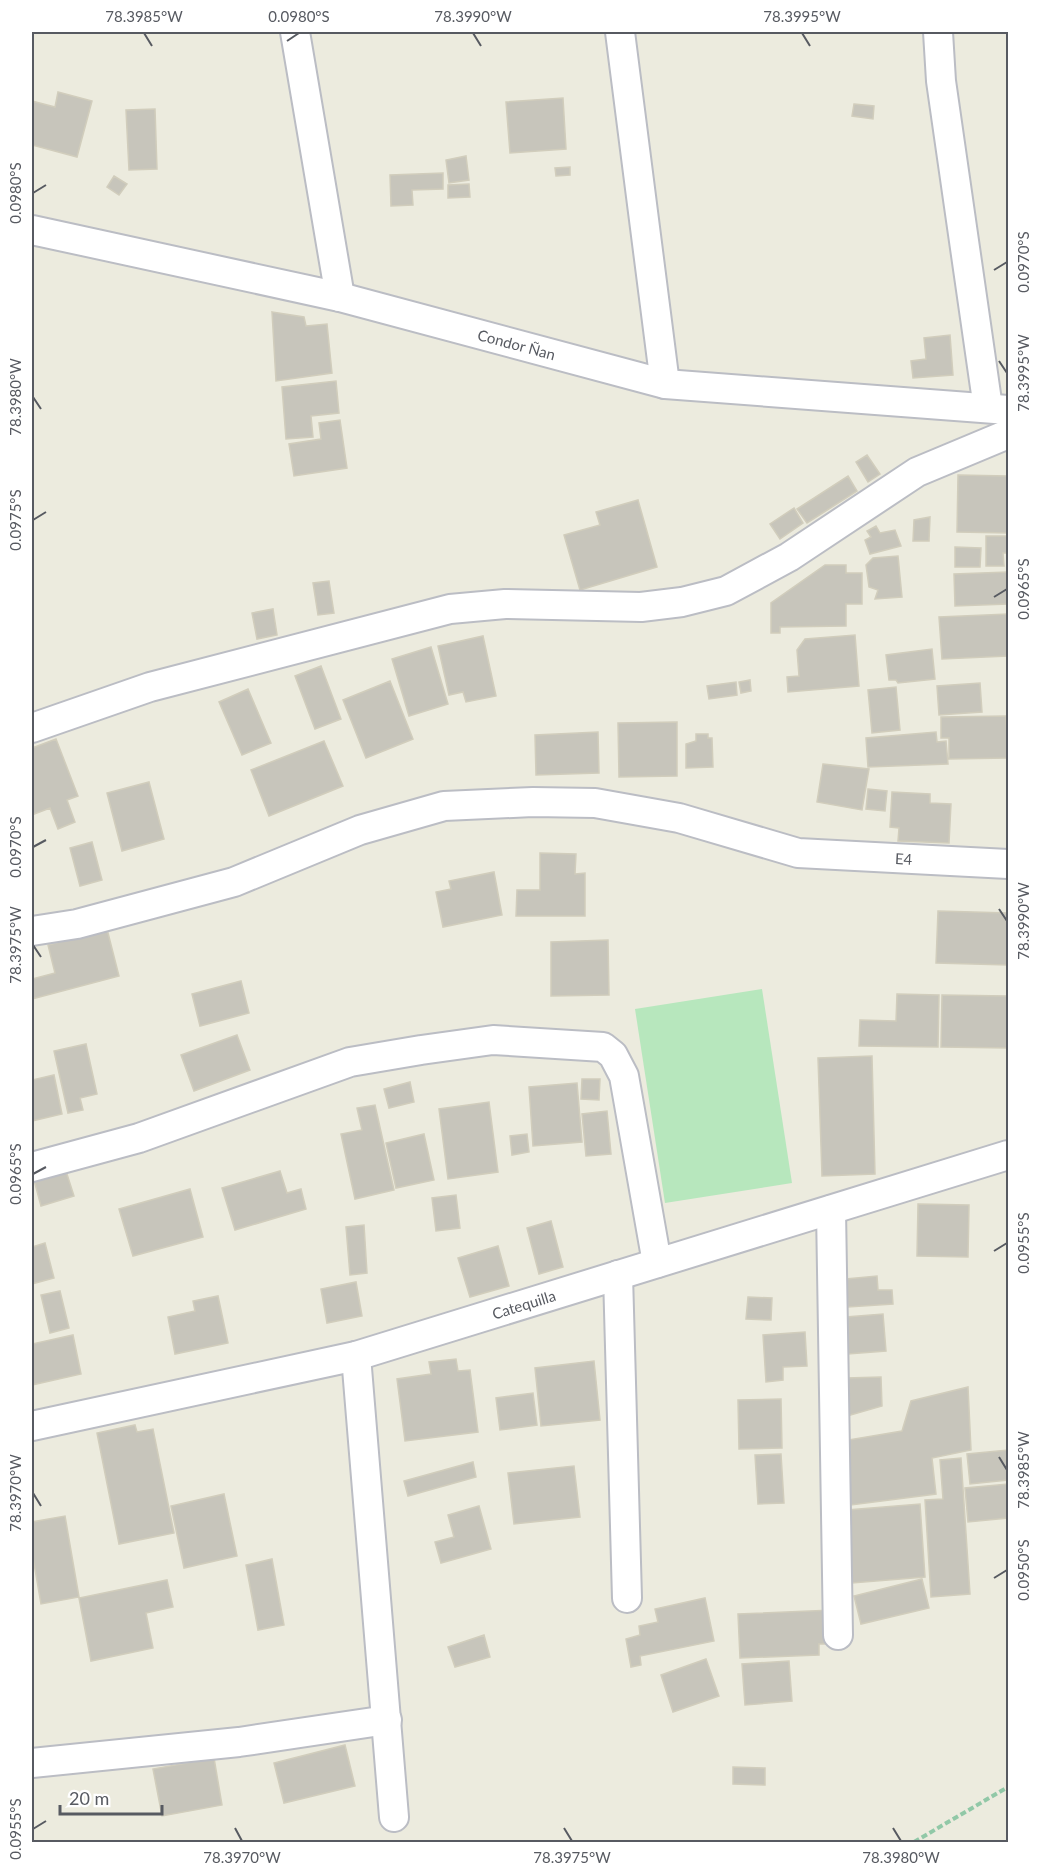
<svg xmlns="http://www.w3.org/2000/svg" width="1040" height="1874" font-family="Lato,sans-serif">
	<style>
		.green { fill: #b7e7bd }
		.building { fill: #c7c5bb; stroke: #d1cdbc; stroke-width: 1.5 }
		.lines { fill: none; stroke-linecap: round; stroke-linejoin: round }
		.minor-casing { stroke: #bbbdc4; stroke-width: 32 }
		.path { stroke: #91c8a7; stroke-width: 4; stroke-dasharray: 6 3; stroke-linecap: butt }
		.minor { stroke: #fff; stroke-width: 28 }
		.ticks { fill: none; stroke: #575a61; stroke-width: 2 }
		.labels { text-anchor: middle; dominant-baseline: central; stroke-width: 4.5; stroke-linejoin: round; paint-order: stroke }
		.street-label { font-size: 15px; fill: #575a61; stroke: #fff }
		.neatline { fill: none; stroke: #575a61; stroke-width: 2 }
		.ticks-label { font-size: 15px; text-anchor: middle; fill: #575a61 }
	</style>
	<rect width="100%" height="100%" fill="#ecebde"/>
	<!-- green -->
	<path class="green" d="M762,989L792,1183L665,1203L635,1009Z"/>
	<!-- building -->
	<path class="building" d="M58,92L92,101L77,157L32,145V101L55,107Z
		M563,98L566,149L510,153L506,102Z
		M854,104L874,106L873,119L852,116Z
		M155,109L157,169L129,170L126,110Z
		M466,156L469,180L449,183L446,160Z
		M570,167V175L556,176L555,168Z
		M443,173V189L412,190L413,205L391,206L390,175Z
		M114,176L127,184L119,195L107,187Z
		M469,184L470,197L448,198V185Z
		M272,312L304,317L306,326L327,324L332,373L276,381Z
		M950,335L953,375L913,378L911,361L926,359L924,338Z
		M336,381L339,413L311,416L313,437L286,439L282,387Z
		M340,420L347,468L294,476L289,444L321,439L319,423Z
		M867,455L880,474L868,482L856,462Z
		M958,475L1008,476V533L957,532Z
		M848,476L857,491L807,523L797,509Z
		M638,500L657,567L580,590L564,535L600,525L596,512Z
		M794,508L803,523L780,539L770,524Z
		M930,517L929,541H913L914,520Z
		M876,526L880,533L895,530L901,546L870,554L865,540L871,537L867,531Z
		M986,536H1008V553H1003L1004,566H986Z
		M955,547L981,548L980,567H955Z
		M898,556L902,597L875,599L878,590L869,587L866,565L873,558Z
		M825,565H846V573H862V604H846V626L780,627V633H771V603Z
		M1008,572V604L955,606L954,574Z
		M329,581L334,613L318,615L313,583Z
		M273,609L277,635L257,639L252,613Z
		M1008,614V656L942,659L939,617Z
		M855,635L859,686L788,692L787,677L799,676L797,650L805,639Z
		M483,636L496,696L466,702L463,692L449,695L438,646Z
		M431,647L448,704L409,716L392,659Z
		M932,649L935,679L898,683L896,680H889L886,655Z
		M321,666L341,719L315,729L295,676Z
		M750,680L751,691L741,693L739,682Z
		M390,681L413,739L366,758L343,700Z
		M736,682L737,695L709,699L707,686Z
		M980,683L982,712L939,715L937,686Z
		M896,687L900,730L872,733L868,690Z
		M248,689L271,743L242,755L219,702Z
		M1006,716L1008,758L949,759V738H941V717Z
		M677,722V776L619,777L618,723Z
		M598,732L599,773L536,775L535,735Z
		M936,732L937,742L946,741L948,764L868,767L866,738Z
		M696,734H708V738H712L713,767L686,768V744L696,741Z
		M56,739L78,796L67,800L75,822L58,829L50,808L32,815V748Z
		M324,741L343,786L269,816L251,770Z
		M823,764L869,769L862,810L817,802Z
		M149,782L164,839L122,851L107,793Z
		M868,789L887,791L885,811L866,809Z
		M892,792L930,794V803L951,804L949,843L898,841L899,828L890,827Z
		M92,842L102,880L80,886L70,848Z
		M540,853L576,854L575,874L585,873V916H516L517,890H540Z
		M494,872L502,915L443,927L436,892L451,889L449,881Z
		M938,911L1008,913V965L936,963Z
		M107,929L119,976L32,999V979L55,973L48,945Z
		M608,940L609,995L551,996V942Z
		M241,981L249,1013L200,1026L192,994Z
		M897,994L939,995L938,1047L859,1046L860,1020L896,1021Z
		M942,995L1008,996V1048L941,1047Z
		M237,1035L250,1070L194,1091L181,1055Z
		M86,1044L97,1094L80,1098L83,1110L68,1113L54,1051Z
		M872,1056L875,1174L822,1176L818,1058Z
		M54,1075L62,1114L32,1121V1080Z
		M582,1079H600L599,1100L581,1099Z
		M410,1082L414,1102L389,1108L384,1089Z
		M577,1083L582,1142L533,1146L529,1087Z
		M489,1102L498,1172L448,1179L439,1109Z
		M375,1105L394,1190L355,1199L341,1134L362,1130L357,1108Z
		M607,1111L611,1154L586,1156L582,1114Z
		M424,1134L434,1180L396,1188L386,1143Z
		M527,1134L529,1152L512,1155L510,1136Z
		M66,1171L74,1196L41,1206L34,1180Z
		M280,1171L287,1193L301,1189L306,1209L235,1230L222,1188Z
		M190,1189L203,1237L133,1256L119,1209Z
		M456,1195L460,1228L436,1231L432,1198Z
		M918,1204L969,1205L968,1257L917,1256Z
		M551,1221L563,1267L539,1274L527,1228Z
		M364,1225L367,1273L350,1275L346,1227Z
		M45,1243L54,1278L32,1284V1247Z
		M498,1246L509,1286L470,1297L458,1258Z
		M877,1276L878,1290H892L893,1304L848,1307L846,1279Z
		M356,1282L362,1316L327,1323L321,1289Z
		M60,1291L69,1328L50,1333L41,1295Z
		M218,1296L228,1343L175,1354L168,1317L195,1311L193,1301Z
		M748,1297L772,1298L771,1320L746,1319Z
		M883,1314L886,1351L848,1354L846,1317Z
		M805,1332L807,1366L783,1367V1380L766,1382L763,1335Z
		M73,1335L81,1374L32,1385V1344Z
		M456,1359L458,1371L470,1370L478,1432L405,1441L397,1379L431,1374L429,1362Z
		M594,1361L600,1420L541,1426L535,1368Z
		M881,1377L882,1406L847,1416L846,1378Z
		M968,1387L971,1450L932,1458L936,1494L851,1505L842,1441L902,1431L911,1401Z
		M533,1393L537,1425L500,1430L496,1398Z
		M781,1399L782,1448L739,1449L738,1400Z
		M135,1425L137,1432L153,1429L174,1533L119,1544L97,1433Z
		M1008,1450V1480L970,1484L967,1454Z
		M781,1454L784,1503L758,1504L755,1455Z
		M961,1458L970,1594L931,1597L925,1500L943,1499L940,1460Z
		M473,1462L476,1477L408,1496L404,1481Z
		M574,1466L580,1517L514,1524L508,1473Z
		M1008,1484V1518L968,1522L965,1488Z
		M224,1494L237,1556L184,1568L171,1506Z
		M920,1504L925,1577L852,1583L847,1510Z
		M479,1506L491,1549L441,1563L435,1542L454,1537L448,1515Z
		M65,1516L79,1597L41,1604L32,1552V1522Z
		M272,1559L284,1625L258,1630L246,1565Z
		M922,1579L929,1608L861,1624L854,1596Z
		M167,1580L173,1607L146,1613L153,1648L91,1661L79,1598Z
		M705,1598L714,1641L640,1656L641,1665L631,1667L626,1639L640,1635L639,1626L658,1622L655,1609Z
		M833,1610L834,1644H819V1655L740,1658L738,1614Z
		M484,1635L490,1657L455,1667L448,1647Z
		M706,1659L719,1696L673,1712L661,1675Z
		M789,1661L792,1701L745,1705L742,1664Z
		M345,1745L355,1786L284,1803L274,1763Z
		M214,1758L222,1805L162,1816L153,1769Z
		M733,1767L765,1768V1785L733,1784Z"/>
	<g class="lines">
		<!-- minor casing -->
		<g class="minor-casing">
			<g id="minor">
				<path d="M295,32L340,297"/>
				<path d="M620,32L665,384"/>
				<path d="M938,32L941,81L988,408"/>
				<path id="s1" d="M32,230L340,297L665,384L1008,410"/>
				<path d="M32,728L150,687L450,609L505,604L641,607L682,602L726,591L789,557L917,472L1008,434"/>
				<path id="s2" d="M32,931L77,924L234,882L360,830L444,806L533,802L595,803L679,818L798,853L1008,864"/>
				<path d="M32,1167L139,1138L350,1062L421,1050L493,1040L603,1047L613,1055L624,1076L657,1263"/>
				<path d="M831,1210L838,1635"/>
				<path d="M618,1275L627,1598"/>
				<path d="M356,1356L394,1817"/>
				<path id="s3" d="M32,1426L356,1356L1008,1155"/>
				<path d="M32,1763L239,1742L387,1720"/>
			</g>
		</g>
		<!-- path -->
		<path class="path" d="M914,1842L1008,1787"/>
		<!-- minor -->
		<use href="#minor" class="minor"/>
	</g>
	<!-- ticks -->
	<path class="ticks" d="M144,33L152,46M473,33L481,46M802,33L810,46M287,41L299,33M33,193L46,185M994,270L1007,262M999,361L1007,373M33,397L41,409M33,520L46,512M994,597L1007,589M33,847L46,840M999,909L1007,921M33,945L41,957M33,1174L46,1167M994,1251L1007,1243M999,1457L1007,1470M33,1493L41,1506M994,1578L1007,1570M235,1828L242,1841M564,1828L572,1841M893,1828L901,1841M33,1829L46,1821"/>
	<g class="labels">
		<!-- street labels -->
		<g class="street-label">
			<text stroke="none"><textPath href="#s1" startOffset="498">Condor Ñan</textPath></text>
			<text stroke="none"><textPath href="#s2" startOffset="898">E4</textPath></text>
			<text stroke="none"><textPath href="#s3" startOffset="507">Catequilla</textPath></text>
		</g>
	</g>
	<!-- border -->
	<rect width="1040" height="1874" fill="none" stroke="#ffffff" stroke-width="66"/>
	<!-- scale -->
	<path d="M60 1805v9h102v-9" fill="none" stroke="#575a61" stroke-width="3"/>
	<text x="69" y="1805" font-size="18" fill="#575a61" stroke="#ffffff" stroke-width="4.5" paint-order="stroke">20 m</text>
	<rect x="33" y="33" width="974" height="1808" class="neatline"/>
	<g class="ticks-label">
		<text x="144" y="22">78.3985°W</text>
		<text x="299" y="22">0.0980°S</text>
		<text x="473" y="22">78.3990°W</text>
		<text x="802" y="22">78.3995°W</text>
		<text transform="translate(16 193) rotate(-90)" y="5">0.0980°S</text>
		<text transform="translate(1024 262) rotate(-90)" y="5">0.0970°S</text>
		<text transform="translate(1024 373) rotate(-90)" y="5">78.3995°W</text>
		<text transform="translate(16 397) rotate(-90)" y="5">78.3980°W</text>
		<text transform="translate(16 520) rotate(-90)" y="5">0.0975°S</text>
		<text transform="translate(1024 589) rotate(-90)" y="5">0.0965°S</text>
		<text transform="translate(16 847) rotate(-90)" y="5">0.0970°S</text>
		<text transform="translate(1024 921) rotate(-90)" y="5">78.3990°W</text>
		<text transform="translate(16 945) rotate(-90)" y="5">78.3975°W</text>
		<text transform="translate(16 1174) rotate(-90)" y="5">0.0965°S</text>
		<text transform="translate(1024 1243) rotate(-90)" y="5">0.0955°S</text>
		<text transform="translate(1024 1470) rotate(-90)" y="5">78.3985°W</text>
		<text transform="translate(16 1493) rotate(-90)" y="5">78.3970°W</text>
		<text transform="translate(1024 1570) rotate(-90)" y="5">0.0950°S</text>
		<text transform="translate(16 1829) rotate(-90)" y="5">0.0955°S</text>
		<text x="242" y="1863">78.3970°W</text>
		<text x="572" y="1863">78.3975°W</text>
		<text x="901" y="1863">78.3980°W</text>
	</g>
</svg>
